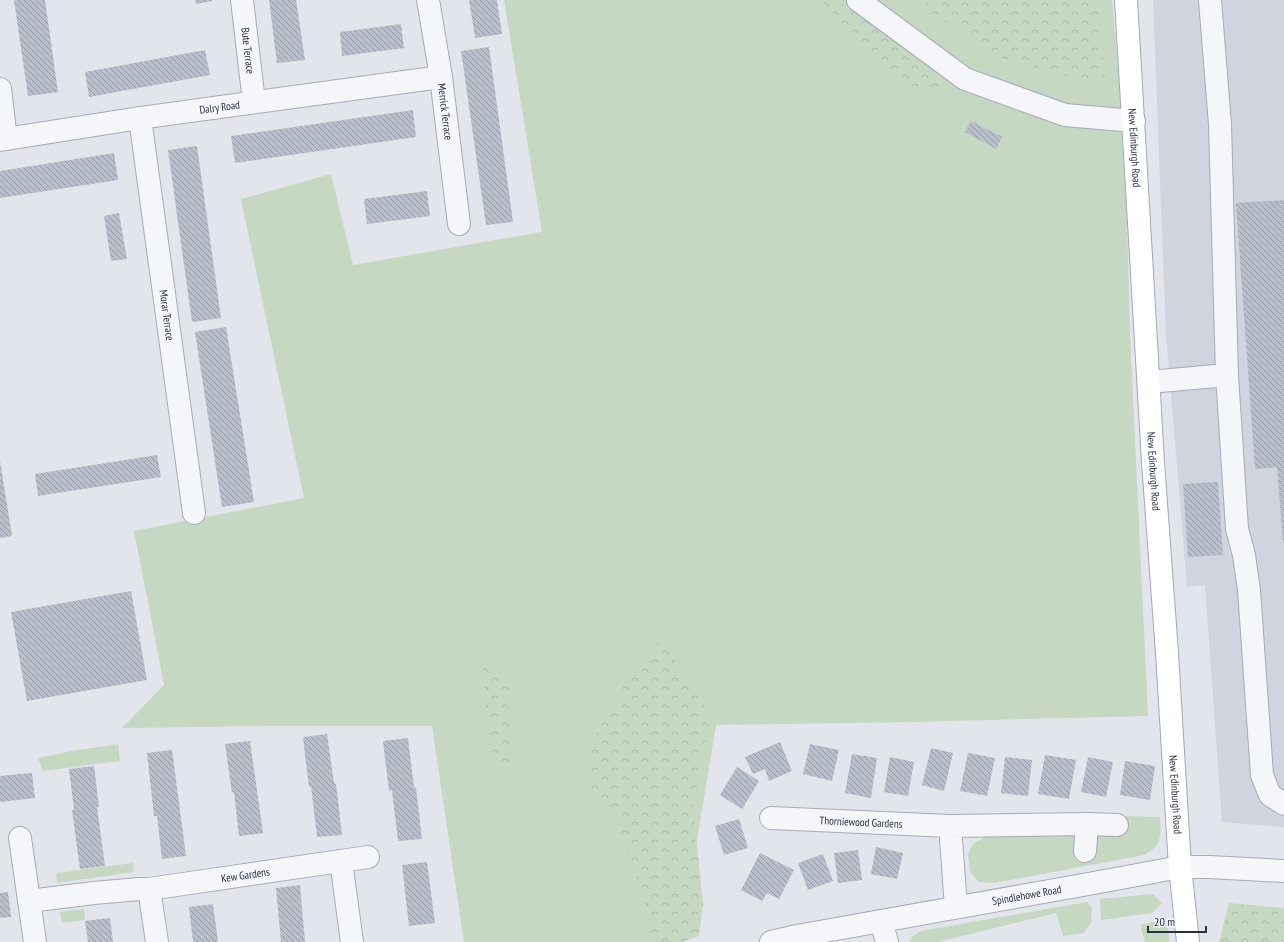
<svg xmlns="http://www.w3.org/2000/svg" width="1284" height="942" font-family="'PT Sans Narrow',sans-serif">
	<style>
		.built { fill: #cfd4de }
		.green { fill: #c6d7c2 }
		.forest { fill: url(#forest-crowns) }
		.building { fill: url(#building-back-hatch) }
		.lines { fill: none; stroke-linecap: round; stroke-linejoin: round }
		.minor-casing { stroke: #a6abb7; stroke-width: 24 }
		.major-casing { stroke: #9fa9b9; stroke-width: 24 }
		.minor { stroke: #f5f6f9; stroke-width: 22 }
		.major { stroke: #fff; stroke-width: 22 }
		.labels { text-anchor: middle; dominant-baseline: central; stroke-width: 3; stroke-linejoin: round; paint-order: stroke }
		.street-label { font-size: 11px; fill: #283146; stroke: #f2f4f9 }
	</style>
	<defs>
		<pattern id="forest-crowns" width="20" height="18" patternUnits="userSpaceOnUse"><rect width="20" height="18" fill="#c6d7c2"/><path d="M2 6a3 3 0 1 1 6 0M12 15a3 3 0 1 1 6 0" fill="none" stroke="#aab9a8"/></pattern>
		<pattern id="building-back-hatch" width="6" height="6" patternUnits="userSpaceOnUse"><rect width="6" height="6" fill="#b8beca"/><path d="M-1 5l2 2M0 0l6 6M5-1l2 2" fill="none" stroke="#969ba6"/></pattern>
	</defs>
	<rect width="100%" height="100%" fill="#e2e5ec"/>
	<!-- built -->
	<path class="built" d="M1153,0H1284V827L1222,822L1205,585L1187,587L1166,335Z"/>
	<!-- green -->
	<path class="green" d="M504,0H1112L1125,144L1130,335L1148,716L913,722L716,725L680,942H464L432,726H270L122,728L164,685L134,531L304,498L241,199L331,174L353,265L542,232Z
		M118,744L120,761L43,771L38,758L72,751Z
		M1122,816L1160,817C1161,835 1162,846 1144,855L994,883L979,882L970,872L968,854L973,844L985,837L1072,833L1077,839L1095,840L1097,836Z
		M133,863L134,872L57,883L56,873Z
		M1153,894L1162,903L1152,913L1101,920L1100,899Z
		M1087,902L1092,908L1091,923L1084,933L1063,936L1056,913L938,942H909L913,936L921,931Z
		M84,909L85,920L62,923L60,912Z
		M1167,919L1169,942H1145L1140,925Z"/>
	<!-- forest -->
	<path class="forest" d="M820,0H839L842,4L893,41L935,78L941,88L948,93L908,85L878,60Z
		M927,0H1098L1106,82L1077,79L1005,59L986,50L964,33L937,16L924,9Z
		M663,637L673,652L677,668L711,714L693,807L703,904L699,936L682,942H655L641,890L616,817L590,788L591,748L605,711L620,696L627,675Z
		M483,667L492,668L509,689L507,717L512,749L507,771L493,759L485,703Z
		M1229,903L1284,908V942H1219Z"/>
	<!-- building -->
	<path class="building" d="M14,0H45L58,92L28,96Z
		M195,0H212V1L196,4Z
		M269,0H296L305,60L277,63Z
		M469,0H497L502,34L475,38Z
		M401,24L404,48L342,56L340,32Z
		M489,47L513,222L486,225L461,51Z
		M205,50L210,75L89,97L85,72Z
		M413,110L416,137L235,163L231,136Z
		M971,121L1002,137L996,149L965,132Z
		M197,146L221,318L192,322L168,150Z
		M114,153L118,180L0,198V171Z
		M427,191L430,216L367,224L364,199Z
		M1284,200V542H1283L1277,467L1255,469L1236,203Z
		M119,213L127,259L111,261L104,216Z
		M226,327L254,502L222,507L195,332Z
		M157,455L161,477L38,496L35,474Z
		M0,461L12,536L0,538Z
		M1218,482L1223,555L1188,557L1183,484Z
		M131,591L147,680L27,701L11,612Z
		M327,734L334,783L336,784L342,835L317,837L311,786L309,787L303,737Z
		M408,738L414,787L416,788L422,839L398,841L392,790L389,791L383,741Z
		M250,741L263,833L239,836L234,792L232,793L225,744Z
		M780,742L792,771L769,781L765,769L753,774L745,757Z
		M810,744L839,750L832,781L803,774Z
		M931,748L953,753L944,791L922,785Z
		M172,750L186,856L162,859L157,816H154L147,753Z
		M968,753L995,758L987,796L960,791Z
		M852,754L877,758L871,798L845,793Z
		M1045,755L1076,760L1069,799L1038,794Z
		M890,757L914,762L908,796L884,792Z
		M1005,757L1032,760L1028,796L1001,793Z
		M1088,757L1113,762L1106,797L1081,792Z
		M1125,761L1155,766L1150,800L1120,795Z
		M94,766L99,807H97L105,866L80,869L72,810H74L69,769Z
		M737,767L759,781L742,809L720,795Z
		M32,773L35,798L0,802V776Z
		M739,819L748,848L724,855L715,826Z
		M876,847L903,853L897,879L871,874Z
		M858,850L862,880L838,883L834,853Z
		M760,853L794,870L779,899L767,893L762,901L741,890Z
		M823,854L833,881L808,890L798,863Z
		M427,862L435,923L409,926L402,865Z
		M300,885L305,942H281L276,888Z
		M8,892L11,917L0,918V893Z
		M213,904L218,942H193L189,907Z
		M110,918L113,942H88L85,921Z"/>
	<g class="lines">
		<!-- minor casing -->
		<g class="minor-casing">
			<g id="minor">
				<path id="s1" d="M242,0L254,102"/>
				<path id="s2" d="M428,0L441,77L459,224"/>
				<path d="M858,0L965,79L1065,115L1134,121"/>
				<path d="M1210,0L1220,124L1227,375"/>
				<path d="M0,89L6,139"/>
				<path id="s3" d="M140,118L194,513"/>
				<path id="s4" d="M0,140L140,118L441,77"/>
				<path d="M1149,382L1227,375L1237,529L1244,555L1249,590L1262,775L1270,795L1284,804"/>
				<path id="s5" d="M771,818L950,826"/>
				<path d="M20,838L35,942"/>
				<path d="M1085,851L1087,824"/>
				<path d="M341,861L352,942"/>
				<path d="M29,901L94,893L139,889H149"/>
				<path d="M956,907L950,826L1087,824L1117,825"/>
				<path d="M881,921L887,942"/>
				<path id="s6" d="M157,942L149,889L368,857"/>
				<path id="s7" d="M771,942L797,936L1094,883L1180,867H1209L1284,871"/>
			</g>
		</g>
		<!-- major casing -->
		<g class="major-casing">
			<g id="major">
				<path id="s8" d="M1126,0L1153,462L1167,653L1180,867L1188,942"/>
			</g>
		</g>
		<!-- minor -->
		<use href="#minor" class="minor"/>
		<!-- major -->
		<use href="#major" class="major"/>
	</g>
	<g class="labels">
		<!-- street labels -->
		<g class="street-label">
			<text stroke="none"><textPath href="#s1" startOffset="51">Bute Terrace</textPath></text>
			<text stroke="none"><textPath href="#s4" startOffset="222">Dalry Road</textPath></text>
			<text stroke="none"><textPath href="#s2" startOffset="113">Merrick Terrace</textPath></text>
			<text stroke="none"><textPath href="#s8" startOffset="148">New Edinburgh Road</textPath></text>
			<text stroke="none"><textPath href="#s3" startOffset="199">Morar Terrace</textPath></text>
			<text stroke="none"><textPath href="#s8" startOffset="472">New Edinburgh Road</textPath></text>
			<text stroke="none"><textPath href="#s8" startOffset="796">New Edinburgh Road</textPath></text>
			<text stroke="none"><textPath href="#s5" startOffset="90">Thorniewood Gardens</textPath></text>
			<text stroke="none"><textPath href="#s6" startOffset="151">Kew Gardens</textPath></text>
			<text stroke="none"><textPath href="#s7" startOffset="260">Spindlehowe Road</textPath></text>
		</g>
	</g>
	<!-- scale -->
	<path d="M1148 926v6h58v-6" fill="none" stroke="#283146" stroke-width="2"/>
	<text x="1154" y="926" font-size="12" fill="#283146" stroke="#f2f4f9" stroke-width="3" paint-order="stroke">20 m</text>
</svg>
